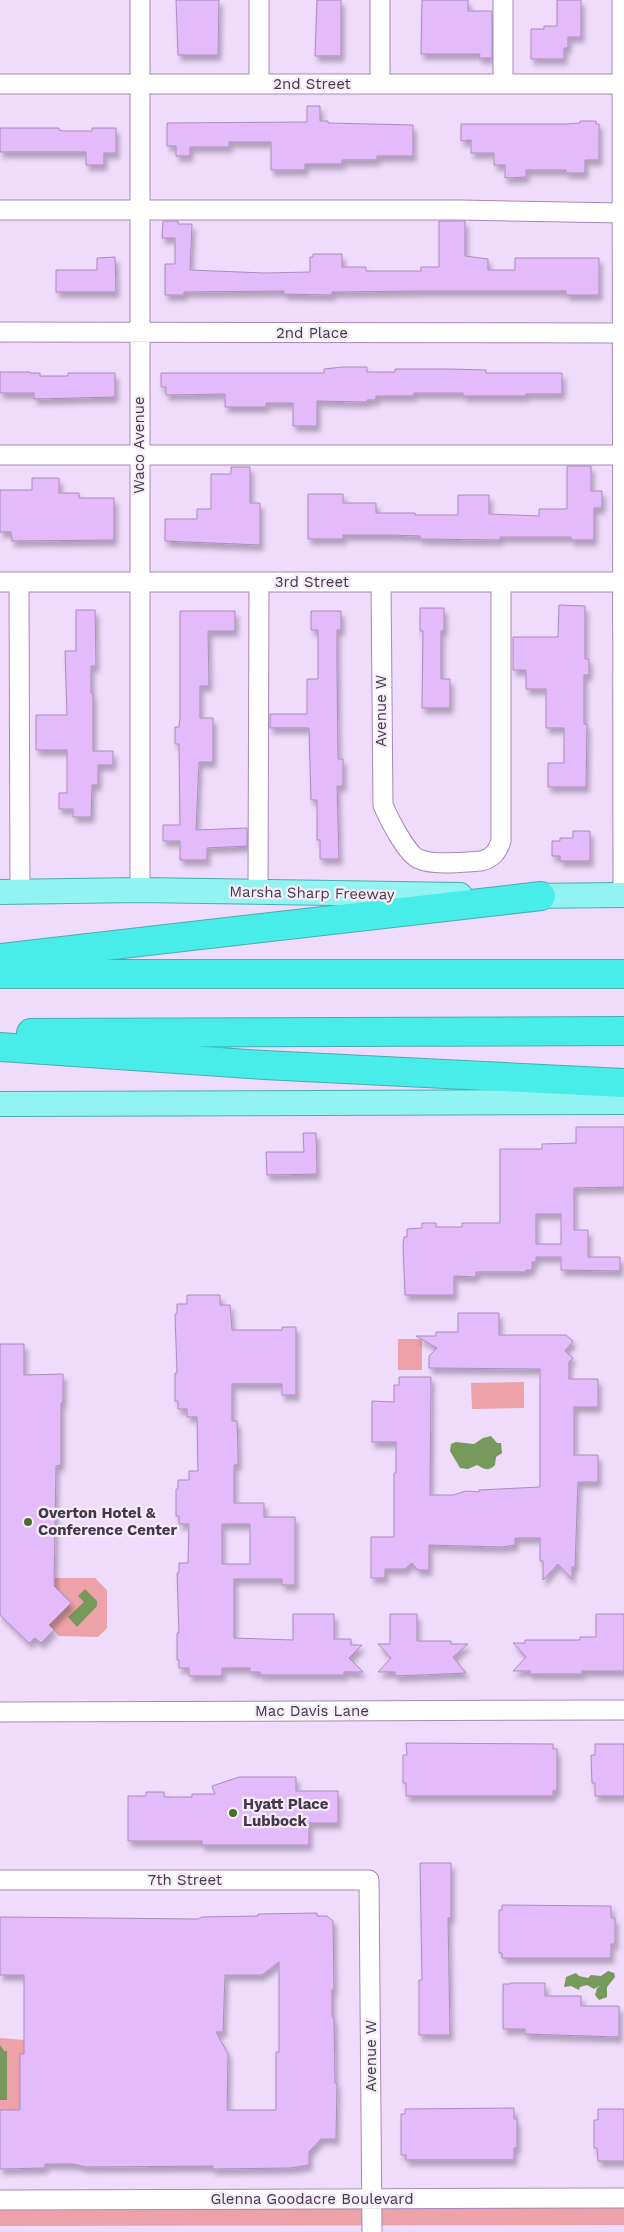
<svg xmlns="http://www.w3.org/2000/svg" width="624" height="2232" font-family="'Work Sans',sans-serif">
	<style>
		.green { fill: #eca2a8 }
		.water { fill: #759a5b }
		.building { fill: #e3bafa; stroke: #ac8cbd; fill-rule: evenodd; filter: url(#shadow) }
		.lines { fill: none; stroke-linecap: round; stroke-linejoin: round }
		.minor-casing { stroke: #a788b9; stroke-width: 21 }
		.major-casing { stroke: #47adb2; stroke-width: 26 }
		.highway-casing { stroke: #47adb2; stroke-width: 30 }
		.minor { stroke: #fff; stroke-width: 19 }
		.major { stroke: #91f4f2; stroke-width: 24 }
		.highway { stroke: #48edea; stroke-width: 28 }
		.poi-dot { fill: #486f29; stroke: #f5eef8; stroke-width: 2 }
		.labels { text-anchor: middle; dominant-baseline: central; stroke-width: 4.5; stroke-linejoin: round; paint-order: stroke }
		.street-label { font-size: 15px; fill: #44364b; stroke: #f5eef8 }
		.poi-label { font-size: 15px; font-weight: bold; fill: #44364b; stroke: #f5eef8; text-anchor: start }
	</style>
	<defs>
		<filter id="shadow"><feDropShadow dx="3" dy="5.5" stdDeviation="2.5" flood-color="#0004"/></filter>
	</defs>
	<rect width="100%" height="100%" fill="#efdbfb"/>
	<!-- green -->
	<path class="green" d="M398,1339H422V1370H398Z
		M524,1382V1408L472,1409L471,1383Z
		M55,1578H95L107,1590V1628L98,1637L59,1636L49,1625L71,1603L54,1586Z
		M0,2038L24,2040V2054L20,2055L24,2111L0,2110Z
		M624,2202V2225L0,2226V2204Z"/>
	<!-- water -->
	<path class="water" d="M491,1436L497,1443H501L502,1453L496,1457L495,1465C488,1472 484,1469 477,1465L468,1469L460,1468L450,1451L451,1444L456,1442L474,1444L483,1438Z
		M85,1589L97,1601V1606L77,1627L68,1617L84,1602L78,1596Z
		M608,1971L614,1973L615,1977L607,1987V1997L599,2000L595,1995L597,1988L601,1985L594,1989L587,1985L580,1987L579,1990L571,1986L564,1987L566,1977L576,1973L579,1976L588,1978L591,1975L601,1976Z
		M0,2045L4,2051H7V2100H0Z"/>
	<!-- building -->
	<path class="building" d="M176,0H219L218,55H178Z
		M317,0H341V56H315Z
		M422,0H468V11H492V58H479L480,54H421Z
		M557,0H581V37H568V48H564V59H531V29H544V26H557Z
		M307,106H320V121H328V123L413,125V156H377V160H342V164H305V170H271V142H229V147H190V156H176V146H167V123L307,122Z
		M580,121H596V124H599V160H585V173H566V170H526V177L505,178V165H494V153H471V140L461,141V124H566L580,123Z
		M0,128H59V130L63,131H92V128H116V153H104V165H86V152H0Z
		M163,221H178V224H192L190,270L264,273L310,272V257H313V254H342V267H366V271H421V267H439V221H465V256L488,259V270H515V258H599V295H566V291H416L340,292H332V295L284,294V291L184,292V295H165V264H175V238H162Z
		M115,257L116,292H56V270H97V258Z
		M343,367H367V372H395V369H451L486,370V373H562V394H526V396H463V393H414V396H376V400H367V402L317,401V426H293V403H266V407H225V394L166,395V387H161V373H324V369Z
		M0,372H30V373H40V376H68V373H115V397L34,399V393H0Z
		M567,466H591V491H602V508H594V540H571V537H500V540L420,539V536L391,535H343V539H308V494H343V503H376V513H415V515H458V495H489V514L539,516V509H567Z
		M231,467H250V503H260V545L165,541V519H197V509H211V474H231Z
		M32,478H59V493H79V498H114V540L12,541L11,532H0V490H32Z
		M559,605L585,606V659H589V675H584V724H587L586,787H548V763H564V728H546V689H526V670H513V637H558Z
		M420,608H444V631H441V679H450V708H422L423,631H420Z
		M76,610H95L96,666H91V693H93V751H113V765H98V785H92L91,817H73V809H59V793H67V750H36V715H67L65,651H76Z
		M180,611H235V631H208L209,686H200V718H213V762H199L196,830L247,828V846L207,848V860H180V841H163V825H180L179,744H175V727H179L180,718Z
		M311,611H341V630H337V671L338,759H343V786H337L339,859H320V840H317V800H311L309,728H270V714H307V679H318V630H311Z
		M573,831H590V861H560V856H552V841H560V838H573Z
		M576,1127H624V1187L574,1188V1230H588V1257H620V1271L561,1270V1257H536V1262H532V1270H526V1272H476V1277L454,1276V1295H405L403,1244L404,1237H407V1229L422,1228V1223H436V1227H462V1223H500V1149H542V1144L576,1143ZM536,1214H561V1244H536Z
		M303,1133H316L317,1174L267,1175L266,1152H304Z
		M187,1295H220V1305H230L232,1330H282V1327H296V1395H282V1384H232V1421H237L238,1452V1465H234V1503H264V1517H295V1585H282V1579H234V1638L293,1640V1614H334V1639H351V1645H362L349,1658L363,1672H344V1675H260V1672H250V1668H222V1676H189V1668H179V1660H177V1633H179L177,1573H179V1563H188L189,1524H179V1516H176V1489H178V1480H189V1471H198L197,1417H187V1409H178V1401H175V1373H177L175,1314H177V1304H187ZM222,1524H250V1564H222Z
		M458,1313H499V1335H566L573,1341L565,1351L573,1358L569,1362V1379H598V1407H574V1455H598V1482H578L575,1567H572V1579L558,1564L543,1580V1561H540V1538H515V1545L502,1547L429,1545V1570H418L412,1563L405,1569H385V1578H371V1537H394V1473H396V1442H372V1401L394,1402V1385H399V1377H431L430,1495H453L466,1491L479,1492V1490L540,1487V1369L429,1368V1356L437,1348L416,1336H436V1332H458Z
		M0,1344H24V1375L63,1374V1403H61V1465L56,1466L54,1586L71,1603L49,1625L54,1630L41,1643L35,1638L29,1643L0,1615Z
		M390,1614H417V1641H451V1644H468L453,1657L466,1673L395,1676V1672H378L391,1658L378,1644H390Z
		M596,1614H624V1671H582V1674H530V1671H513L526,1657L513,1643H525V1640H580V1637H596Z
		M406,1743L553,1744V1749H557V1791H553V1796H406V1783H403V1755H407Z
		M595,1744H624V1796H595V1783H592L591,1755H595Z
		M239,1777H296V1791H338V1823H309V1845H202V1841H128V1796H146V1792H164V1797H192V1794H215L212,1786Z
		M420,1863H451V1918H448L450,2035H419V1980H422Z
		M502,1905L611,1906V1918H615V1944H611V1958H502V1953H499V1910H502Z
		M317,1913V1916H327L333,1921L334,1990H332V2016L334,2019L335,2083H337L336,2139H321L309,2152V2165L291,2168L213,2169V2166L86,2167L73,2164H45V2168L0,2169V2110H20V2054H24V1975H0V1917L198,1919L202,1917L258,1916V1914ZM279,1962V2052H276V2110H227L228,2054L216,2032H223L225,1975H262Z
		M510,1983H545V1996H581V2006H619V2037L525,2034V2029H503V1984H510Z
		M514,2108V2119H517V2148H514V2160H406V2155H401V2114H405V2109Z
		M598,2109H624V2161H598L597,2148H594V2120H598Z"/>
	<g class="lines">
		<!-- minor casing -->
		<g class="minor-casing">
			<path id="minor" d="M140,0V890
				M259,0V84
				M503,0V84
				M622,0L623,895
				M0,84H624
				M380,84V0
				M0,210H460L622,213
				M0,332L624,333
				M0,455H624
				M0,582H624
				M19,582L20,891
				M381,582L383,805C388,817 407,855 419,859C434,866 464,862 481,861C493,858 497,852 501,841V582
				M258,892L259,582
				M0,1712L624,1710
				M0,1880H369L372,2232
				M0,2200L624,2198"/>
		</g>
		<!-- major casing -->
		<g class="major-casing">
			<path id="major" d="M0,892L140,890L460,895
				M523,896L624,895
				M0,1104L624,1102"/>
		</g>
		<!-- highway casing -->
		<g class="highway-casing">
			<path id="highway" d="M0,958L541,896
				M0,974H624
				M31,1033L624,1031
				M0,1047L264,1065L624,1083"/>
		</g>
		<!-- minor -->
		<use href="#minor" class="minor"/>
		<!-- major -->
		<use href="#major" class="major"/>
		<!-- highway -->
		<use href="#highway" class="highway"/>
	</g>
	<!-- markers -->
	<g class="poi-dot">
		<circle cx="28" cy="1522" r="5"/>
		<circle cx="233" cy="1813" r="5"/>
	</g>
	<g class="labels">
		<!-- street labels -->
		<g class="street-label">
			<text x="312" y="84">2nd Street</text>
			<text x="312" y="333">2nd Place</text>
			<text transform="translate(139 445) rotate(-90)">Waco Avenue</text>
			<text x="312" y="582">3rd Street</text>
			<text transform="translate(381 711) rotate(-90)">Avenue W</text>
			<text transform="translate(312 893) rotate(1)">Marsha Sharp Freeway</text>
			<text x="312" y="1711">Mac Davis Lane</text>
			<text x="185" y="1880">7th Street</text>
			<text transform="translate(371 2056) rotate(-90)">Avenue W</text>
			<text x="312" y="2199">Glenna Goodacre Boulevard</text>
		</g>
		<!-- poi labels -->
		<g class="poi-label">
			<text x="38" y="1513">Overton Hotel &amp;<tspan x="38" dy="17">Conference Center</tspan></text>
			<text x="243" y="1804">Hyatt Place<tspan x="243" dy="17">Lubbock</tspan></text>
		</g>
	</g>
</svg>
